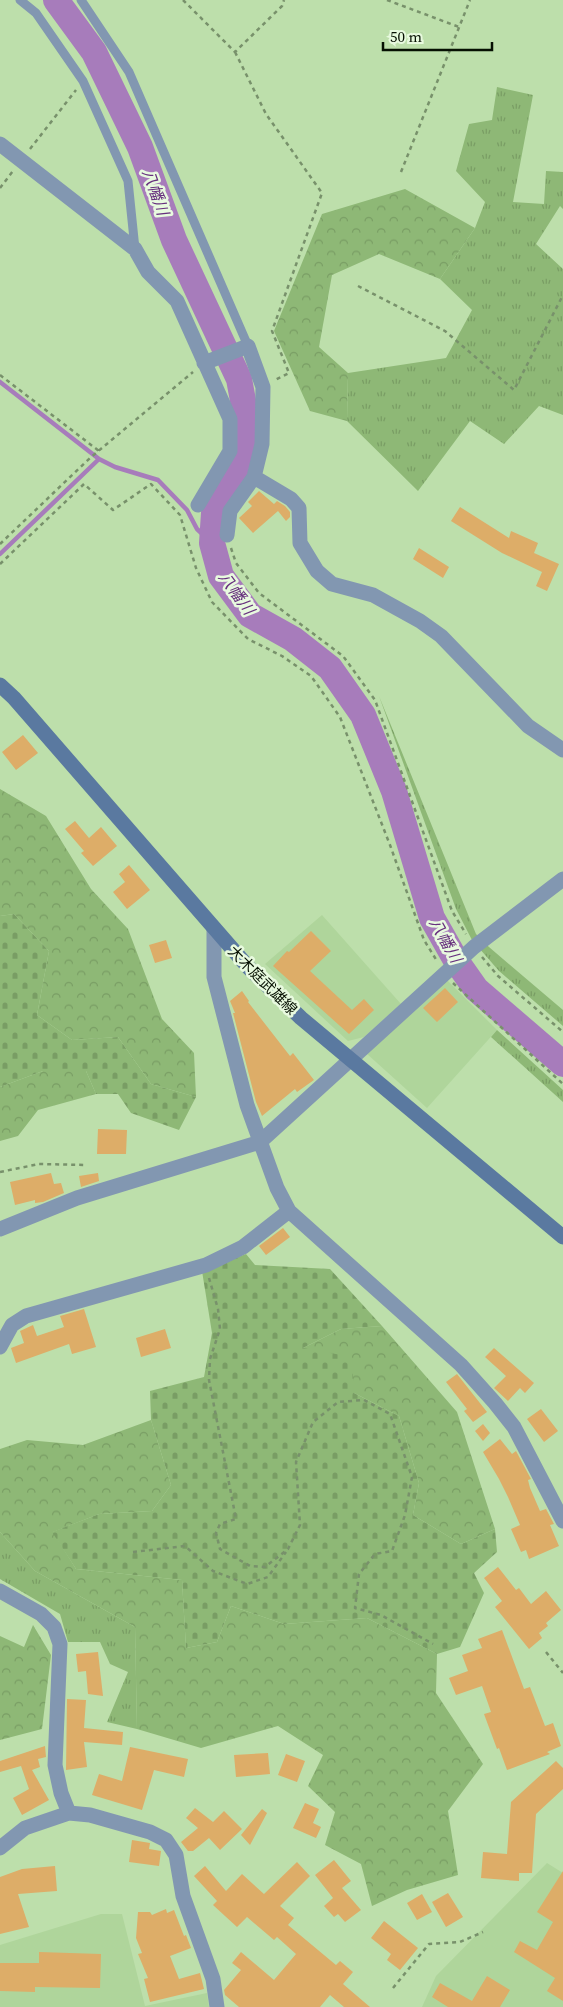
<svg xmlns="http://www.w3.org/2000/svg" width="563" height="2007" font-family="'Source Serif 4','Noto Sans JP',serif">
	<style>
		.built { fill: #afd59b }
		.grass { fill: url(#grass-tufts) }
		.forest { fill: url(#forest-crowns) }
		.cemetery { fill: url(#cemetery-stones) }
		.lines { fill: none; stroke-linecap: round; stroke-linejoin: round }
		.stream { stroke: #a77cbb; stroke-width: 4.5 }
		.river { stroke: #a77cbb; stroke-width: 26 }
		.building { fill: #ddad68 }
		.path { stroke: #78916b; stroke-width: 2.5; stroke-dasharray: 4 4; stroke-linecap: butt }
		.lane { stroke: #8297b1; stroke-width: 9 }
		.street { stroke: #8297b1; stroke-width: 15 }
		.secondary { stroke: #5a79a0; stroke-width: 15 }
		.labels { text-anchor: middle; dominant-baseline: central; stroke-width: 5; stroke-linejoin: round; paint-order: stroke }
		.street-label { font-size: 15px; fill: #061002; stroke: #e8fadf }
		.water-label { font-size: 16px; font-style: italic; fill: #67307e; stroke: #e8fadf }
	</style>
	<defs>
		<pattern id="grass-tufts" width="24" height="20" patternUnits="userSpaceOnUse" patternTransform="scale(1.25)"><rect width="24" height="20" fill="#8eb876"/><path d="M3 7l-1-3M5 7V3M7 7l1-3M15 17l-1-3M17 17v-4M19 17l1-3" fill="none" stroke="#799d64"/></pattern>
		<pattern id="forest-crowns" width="20" height="18" patternUnits="userSpaceOnUse" patternTransform="scale(1.25)"><rect width="20" height="18" fill="#8eb876"/><path d="M2 6a3 3 0 1 1 6 0M12 15a3 3 0 1 1 6 0" fill="none" stroke="#799d64"/></pattern>
		<pattern id="cemetery-stones" width="16" height="16" patternUnits="userSpaceOnUse" patternTransform="scale(1.25)"><rect width="16" height="16" fill="#8eb876"/><path d="M2 7V4a2 2 0 0 1 4 0v3zM10 15v-3a2 2 0 0 1 4 0v3z" fill="#799d64"/></pattern>
	</defs>
	<rect width="100%" height="100%" fill="#bddfab"/>
	<!-- built -->
	<path class="built" d="M322,915L401,1004L364,1037L348,1041L265,964Z
		M447,980L497,1030L427,1108L366,1053Z
		M547,1863L563,1873V2007H422L436,1976Z
		M101,1914H122L145,2006L207,1993L209,2007H0V1945Z"/>
	<!-- grass -->
	<path class="grass" d="M497,87L533,95L513,202L544,204L546,171L563,172V209L560,206L536,244L563,269V415L539,406L504,444L470,421L418,491L347,421L348,373L446,358L472,310L440,279L475,228L485,202L456,171L469,124L492,120Z
		M379,696L476,934L489,947L563,1010V1026L499,971L472,940L456,909Z
		M497,1030L563,1090V1102L491,1037Z
		M0,1532L35,1571L135,1627L137,1729L107,1722L128,1672L110,1664L100,1642H68L60,1614L0,1579Z"/>
	<!-- forest -->
	<path class="forest" d="M405,189L475,228L440,279L379,254L332,275L319,347L348,373L347,421L310,411L274,331L322,214Z
		M0,789L46,816L91,889L128,929L162,1019L194,1053L196,1097L151,1084L118,1037L72,1040L37,1015L49,951L14,914L0,916Z
		M43,1071H86L96,1094L38,1110L18,1136L0,1141V1087Z
		M382,1326L457,1412L495,1529L461,1544L413,1515L419,1483L399,1416L354,1393L303,1348L341,1329Z
		M151,1420L171,1485L152,1511L99,1514L53,1532L76,1569L182,1580L186,1648L217,1642L231,1606L284,1624L367,1618L437,1654L436,1693L483,1764L448,1811L458,1875L407,1890L372,1906L361,1864L325,1845L335,1812L308,1786L323,1755L278,1726L201,1748L137,1729L135,1627L35,1571L0,1532V1449L27,1440L83,1445Z
		M33,1625L51,1655L42,1729L0,1740V1636L24,1647Z"/>
	<!-- cemetery -->
	<path class="cemetery" d="M14,914L49,951L37,1015L72,1040L118,1037L151,1084L196,1097L179,1130L131,1113L118,1094H96L86,1071H43L0,1087V916Z
		M246,1254L255,1265L330,1269L382,1326L341,1329L303,1348L352,1357L354,1393L399,1416L419,1483L413,1515L461,1544L495,1529L497,1552L474,1573L484,1593L460,1647L437,1654L367,1618L284,1624L231,1606L217,1642L186,1648L182,1580L76,1569L52,1532L99,1514L152,1511L171,1485L151,1420L150,1391L204,1377L212,1333L202,1271Z"/>
	<g class="lines">
		<!-- stream -->
		<path class="stream" d="M0,382L99,459L115,467L158,480L187,510L197,529L212,543
			M0,554L99,459"/>
		<!-- river -->
		<path class="river" d="M56,0L94,52L140,147L174,240L239,379L249,433L242,460L214,513L212,543L221,576L250,615L293,639L330,668L363,715L394,791L432,918L457,962L476,989L563,1064"/>
	</g>
	<!-- building -->
	<path class="building" d="M259,491L274,504L277,501L285,506L290,512V517L286,521L278,511L253,533L239,518L252,506L248,502Z
		M460,507L509,538L511,531L538,543L534,553L559,564L547,591L536,586L542,572L502,553L451,521Z
		M419,548L449,567L443,578L413,559Z
		M23,735L38,753L16,770L2,752Z
		M75,821L89,838L101,827L117,846L93,866L81,853L84,851L65,829Z
		M129,865L150,890L127,909L113,892L125,882L119,874Z
		M311,931L331,951L310,971L352,1010L364,999L374,1010L349,1034L273,966L287,951L289,952Z
		M166,940L172,958L155,963L149,945Z
		M445,988L458,1002L437,1022L423,1008Z
		M242,991L249,1001L248,1002L290,1056L293,1053L314,1080L297,1092L295,1089L262,1116L256,1102L233,1013H235L230,1001Z
		M98,1129L127,1130L126,1154H97Z
		M51,1173L54,1184L61,1183L64,1193L43,1202L35,1203V1200L15,1205L10,1182Z
		M98,1173L99,1181L81,1187L79,1176Z
		M283,1228L290,1237L266,1255L259,1246Z
		M84,1309L96,1347L72,1354L69,1344L16,1363L11,1348L24,1343L20,1331L33,1325L37,1336L64,1327L60,1316Z
		M165,1329L171,1348L141,1357L136,1338Z
		M494,1348L534,1383L525,1393L520,1388L508,1401L494,1388L506,1376L485,1357Z
		M457,1374L487,1412L473,1422L464,1411L467,1409L446,1382Z
		M541,1409L558,1431L544,1442L527,1419Z
		M483,1424L490,1433L483,1441L475,1431Z
		M500,1439L512,1454L516,1451L531,1479L528,1480L530,1488L540,1511L546,1509L554,1524L550,1525L559,1546L529,1559L526,1550L521,1552L511,1529L520,1525L508,1497L499,1479L483,1452Z
		M498,1567L516,1590L519,1588L531,1604L546,1591L561,1610L546,1623L548,1626L539,1633L542,1638L529,1649L495,1607L502,1601L484,1578Z
		M502,1630L524,1689L530,1687L545,1726L553,1723L561,1746L547,1752L550,1754L507,1770L499,1748L497,1749L484,1714L491,1712L482,1686L456,1695L449,1678L468,1671L462,1655L482,1648L478,1639Z
		M98,1652L103,1696L88,1694L86,1671L78,1672L76,1654Z
		M67,1699L86,1700L84,1728L123,1732L122,1745L84,1742L87,1767L66,1770Z
		M45,1746L46,1757L38,1759L40,1767L32,1770L49,1800L22,1815L13,1798L29,1789L21,1766L0,1772V1761Z
		M130,1747L188,1759L184,1777L154,1770L142,1810L92,1795L99,1774L122,1781Z
		M268,1753L270,1774L236,1777L234,1755Z
		M286,1754L305,1761L297,1782L278,1775Z
		M556,1761L563,1768V1789L536,1814L532,1873H519V1881L481,1878L483,1852L507,1854L511,1802Z
		M305,1803L319,1809L313,1823L321,1827L316,1838L293,1828Z
		M195,1808L213,1822L224,1811L242,1829L220,1850L209,1838L193,1851H188L181,1842L198,1828L186,1818Z
		M262,1809L267,1813L250,1845L241,1835Z
		M132,1840L150,1843L149,1849L161,1851L159,1866L129,1862Z
		M334,1860L351,1881L342,1888L361,1910L345,1922L338,1914L334,1917L324,1906L333,1898L315,1875Z
		M297,1862L310,1876L280,1906L294,1918L288,1925L336,1965L340,1961L353,1972L343,1984L370,2007H344L330,1995L320,2007H239L225,1995L224,1990L241,1970L232,1963L241,1952L274,1980L296,1954L277,1937L274,1940L247,1917L237,1927L213,1905L217,1901L194,1876L205,1866L226,1891L242,1874L264,1894Z
		M55,1866L57,1891L18,1894L29,1927L0,1934V1877L22,1869Z
		M563,1871V2001L547,1991L555,1978L514,1952L520,1941L537,1950L553,1922L537,1912Z
		M448,1893L463,1917L446,1927L432,1902Z
		M422,1894L432,1912L417,1920L407,1903Z
		M166,1909L167,1913L174,1910L184,1936L186,1935L191,1948L170,1956L179,1979L200,1973L204,1989L150,2002L144,1979L148,1978L138,1954L142,1953L136,1938L138,1912H150L152,1915Z
		M384,1921L418,1948L400,1970L387,1960L391,1954L371,1938Z
		M39,1952L101,1954L100,1988L35,1987V1992L0,1991V1963H39Z
		M487,1976L510,1990L500,2007H448L432,1997L440,1983L472,2001Z"/>
	<g class="lines">
		<!-- path -->
		<path class="path" d="M183,0L235,52L282,6L284,0
			M387,0L459,27
			M235,52L266,114L322,193L272,331L289,373L275,380
			M30,149L76,90
			M401,172L470,0
			M0,188L13,171
			M358,286L445,331L514,390L563,295
			M0,375L99,451
			M0,544L90,458L193,372
			M231,548L236,563L259,593L343,656L375,700L452,911L466,934
			M0,564L84,484L113,510L151,484L180,515L196,568L212,602L248,639L282,656L311,676L340,717L390,845L424,940L437,961
			M482,957L498,976L563,1032
			M453,983L563,1084
			M0,1172L39,1164L87,1165
			M209,1278L218,1309L220,1329L210,1359L209,1380L236,1519L220,1524L216,1533L220,1549L250,1566L265,1567L288,1549L300,1525L296,1462L313,1422L338,1402L364,1400L390,1414L412,1477L405,1515L392,1551L375,1554L359,1574L355,1608L381,1615L433,1644
			M133,1552L185,1546L213,1571L247,1584L268,1577L286,1552
			M546,1652L563,1673
			M393,1988L429,1944L460,1942L483,1932"/>
		<!-- lane -->
		<path class="lane" d="M20,0L36,13L83,81L128,181L135,249
			M81,0L129,72L248,346"/>
		<!-- street -->
		<path class="street" d="M0,144L135,249L148,272L177,301L230,419V451L198,505
			M204,363L248,346L263,387L262,444L254,477L230,511L227,535
			M254,477L291,499L299,508L300,543L317,571L332,584L373,595L420,621L441,636L528,726L563,750
			M214,929V977L247,1105L277,1188L289,1211L461,1365L495,1403L514,1427L563,1521
			M0,1229L77,1198L260,1142L474,947L563,879
			M0,1347L12,1325L26,1316L206,1265L243,1247L289,1211
			M0,1591L41,1614L54,1627L60,1644L55,1765L61,1793L69,1813L90,1815L150,1832L166,1840L176,1855L183,1896L213,1979L217,2007
			M0,1848L25,1828L69,1813"/>
		<!-- secondary -->
		<path class="secondary" d="M0,685L14,698L249,968L301,1018L563,1237"/>
	</g>
	<g class="labels">
		<!-- street labels -->
		<g class="street-label">
			<text transform="translate(263 980) rotate(45)">大木庭武雄線</text>
		</g>
		<!-- water labels -->
		<g class="water-label">
			<text transform="translate(156 192) rotate(70)">八幡川</text>
			<text transform="translate(237 593) rotate(54)">八幡川</text>
			<text transform="translate(446 940) rotate(61)">八幡川</text>
		</g>
	</g>
	<!-- scale -->
	<path d="M383 42v8h109v-8" fill="none" stroke="#061002" stroke-width="2.5"/>
	<text x="390" y="42" font-size="15" fill="#061002" stroke="#e8fadf" stroke-width="4" paint-order="stroke">50 m</text>
</svg>
